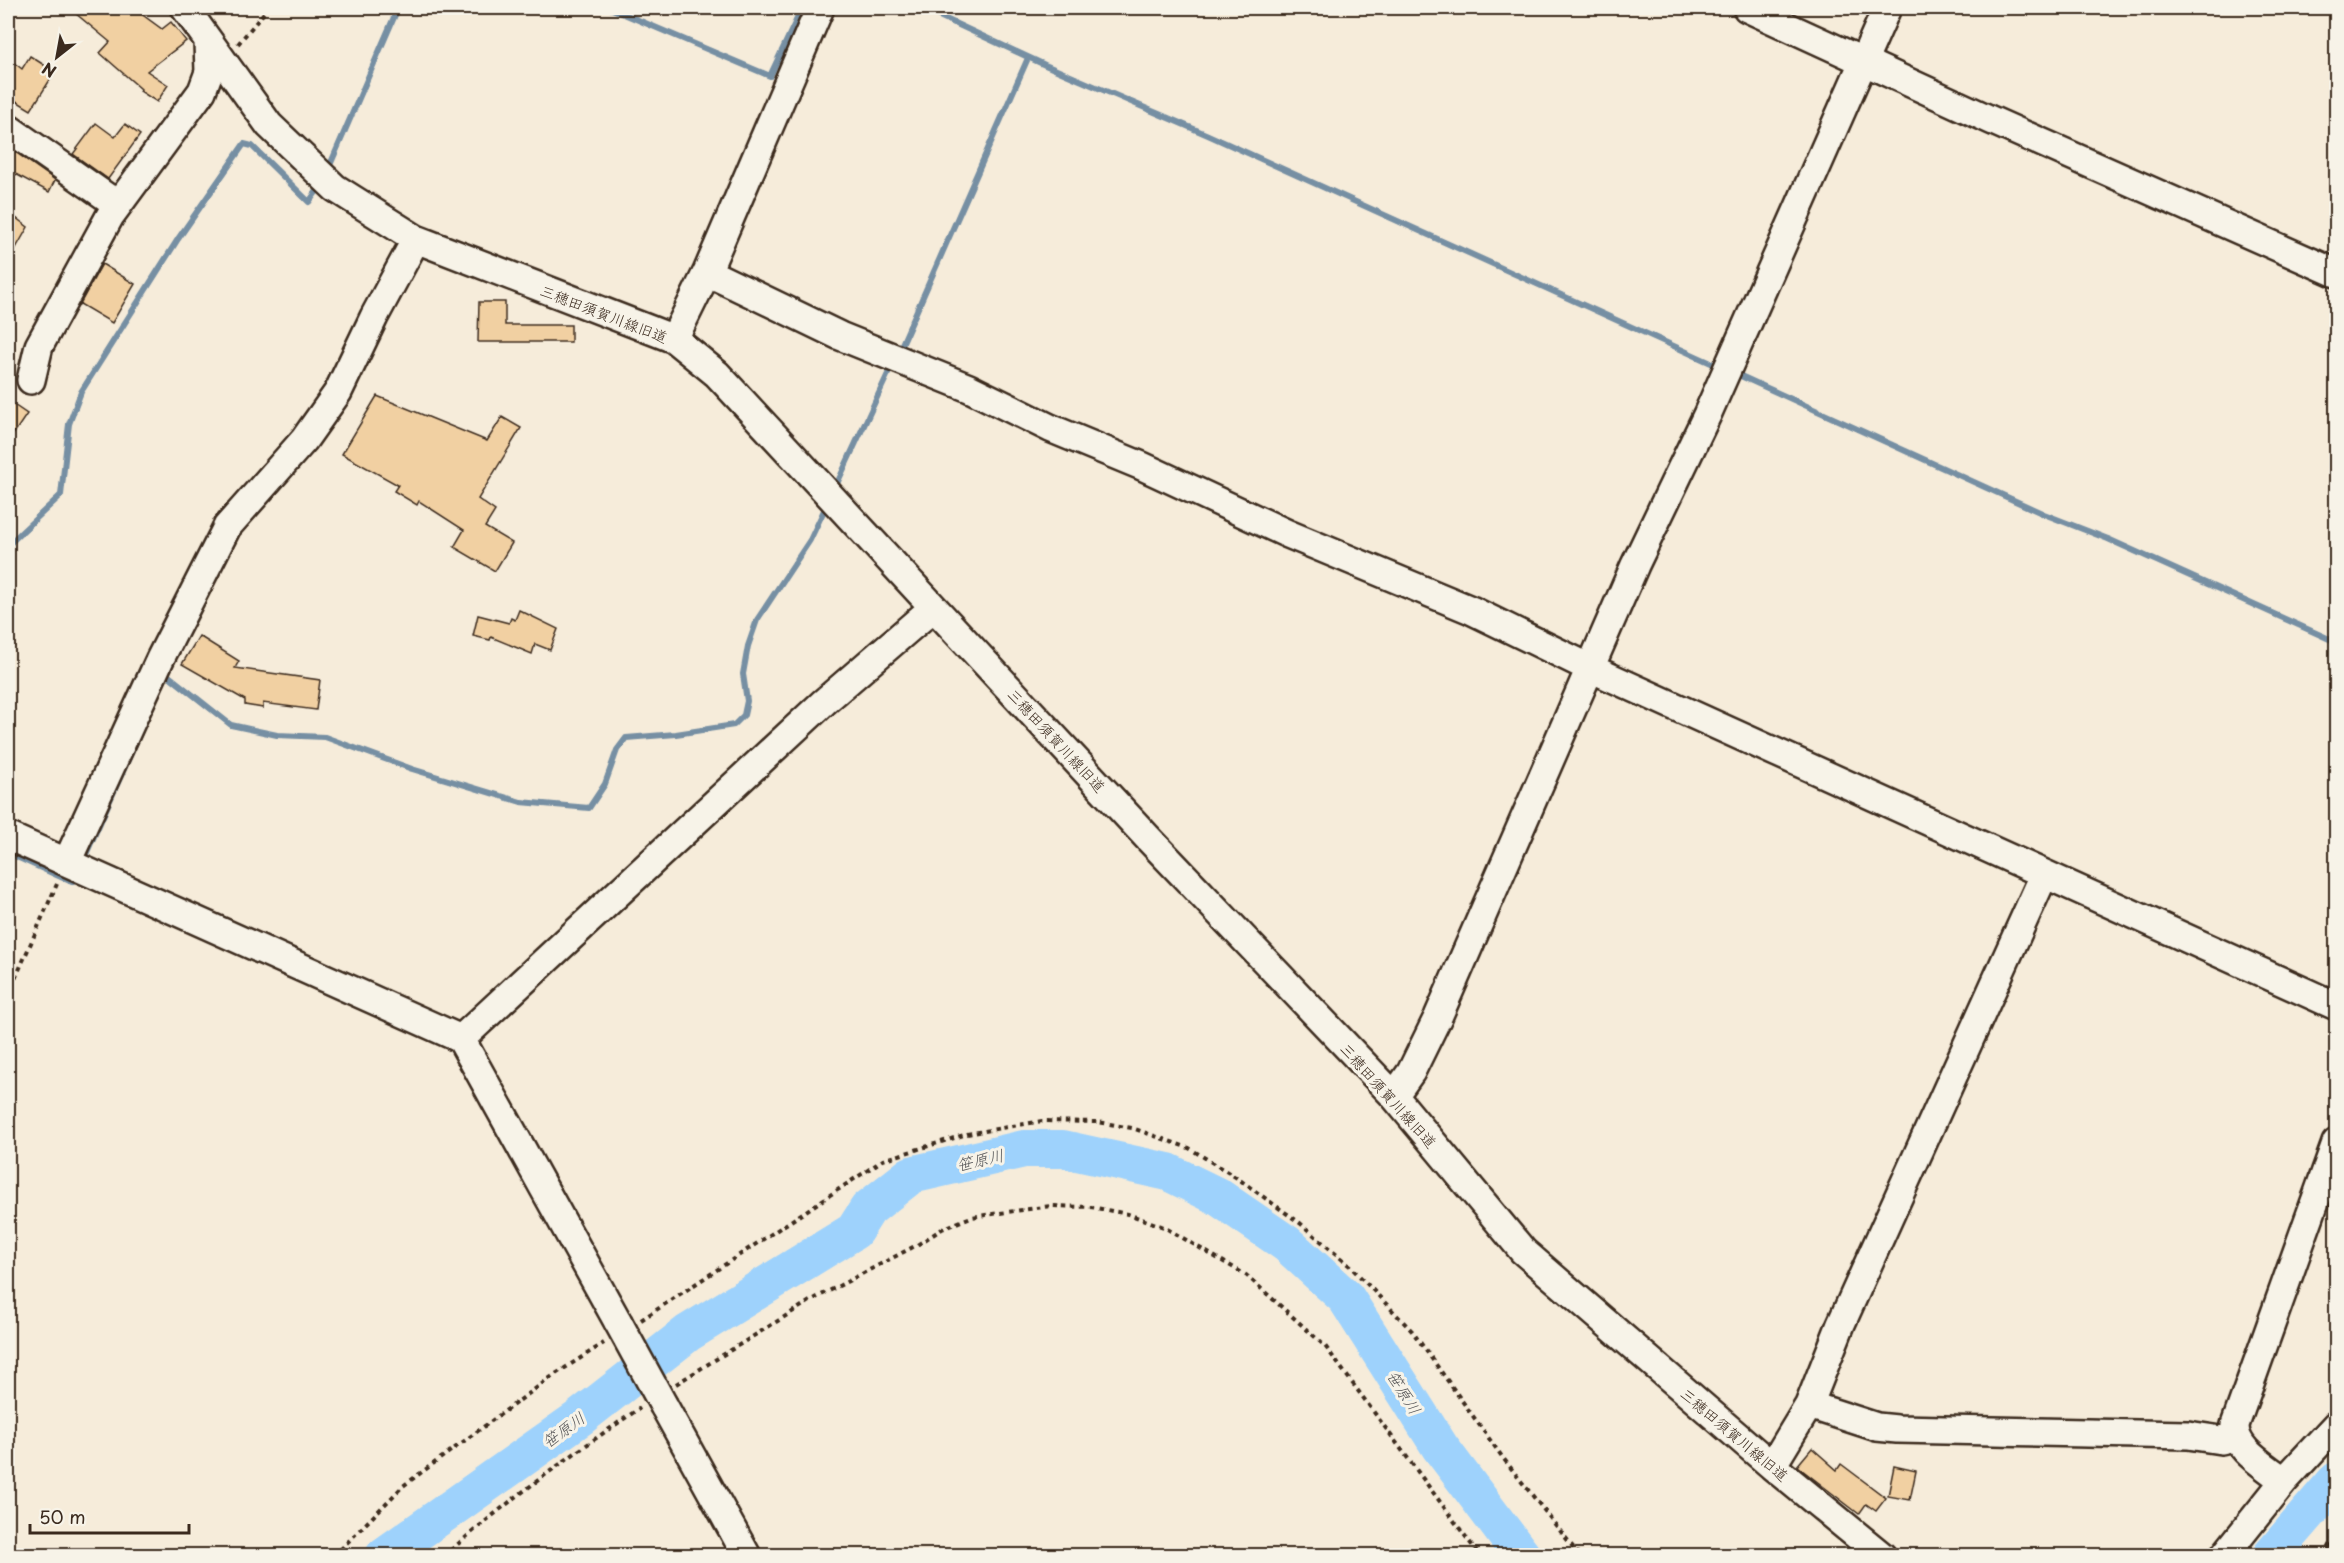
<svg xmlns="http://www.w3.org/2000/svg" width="2344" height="1563" font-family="'Playpen Sans','Klee One',sans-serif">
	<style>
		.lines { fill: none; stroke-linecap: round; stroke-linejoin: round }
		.stream { stroke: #768fa3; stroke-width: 6 }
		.river { stroke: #9ed2fc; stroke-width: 38 }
		.building { fill: #f1d0a2; stroke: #3b2a1e; stroke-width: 1.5 }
		.minor-casing { stroke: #3b2a1e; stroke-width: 32 }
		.path { stroke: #3b2a1e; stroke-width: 4; stroke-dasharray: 4.5 4.5; stroke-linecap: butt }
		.minor { stroke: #f7f3e8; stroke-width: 27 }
		.minor-bridge-casing { stroke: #3b2a1e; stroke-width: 32; stroke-linecap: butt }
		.minor-bridge { stroke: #f7f3e8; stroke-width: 27 }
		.labels { text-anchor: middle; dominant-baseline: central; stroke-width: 6; stroke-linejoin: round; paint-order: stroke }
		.street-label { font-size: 15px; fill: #3b2a1e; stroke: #f7f3e8 }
		.water-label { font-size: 16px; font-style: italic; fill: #545456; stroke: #f7f3e8 }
	</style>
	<rect width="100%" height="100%" fill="#f6ecda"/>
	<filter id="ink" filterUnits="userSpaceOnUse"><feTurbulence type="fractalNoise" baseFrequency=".0167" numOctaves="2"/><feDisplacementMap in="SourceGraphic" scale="12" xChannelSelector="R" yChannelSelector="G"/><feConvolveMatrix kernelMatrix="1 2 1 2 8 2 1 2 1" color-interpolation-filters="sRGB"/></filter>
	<g filter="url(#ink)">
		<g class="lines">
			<!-- stream -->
			<path class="stream" d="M610,8L770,76L802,8
				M922,8L1045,65L1208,135L1720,367
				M327,172L398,8
				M899,351L1028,58
				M1732,372L2044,514L2108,539L2336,642
				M834,490L893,363
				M8,545L61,495L69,424L81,392L178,239L244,144L252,146L309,202L322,184
				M163,674L164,672L231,725L277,735L325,737L412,769L521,802L589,808L605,784L617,750L626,738L676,734L734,725L744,715L747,701L743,674L748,646L757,620L810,540L827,504
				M8,853L72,882L77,873
				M83,861L141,731"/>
			<!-- river -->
			<path class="river" d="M384,1556L578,1419L688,1333L854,1231L868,1209L911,1175L1024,1149H1063L1168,1172L1217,1196L1287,1244L1346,1298L1440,1447L1522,1556
				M2271,1556L2336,1481"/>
		</g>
		<!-- building -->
		<path class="building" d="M69,8H133L162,29L171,22L186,41L147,71L168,85L157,102L140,91L141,89L100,53L110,42Z
			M30,56L55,72L31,110L8,96V58L22,69Z
			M96,123L115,137L125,124L140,135L108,179L73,154Z
			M8,147L55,180L49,192L8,170Z
			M8,212L28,227L8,262Z
			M102,264L135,284L112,323L80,304Z
			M479,302H505V325H571V342H478Z
			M377,396L487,441L502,417L521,428L478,499L495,511L485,527L512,543L495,571L454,547L464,530L419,501L417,505L394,491L398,485L342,454Z
			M8,401L27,414L8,442Z
			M519,610L558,629L550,650L535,644L532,654L491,637L490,640L473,636L478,615L509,623L511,618L515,620Z
			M199,636L239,661L235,668L320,680L316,710L263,703V708L245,705V700L182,664Z
			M1812,1448L1837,1470L1841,1464L1886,1498L1876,1511L1866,1504L1859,1514L1797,1466Z
			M1894,1466L1916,1471L1910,1500L1888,1496Z"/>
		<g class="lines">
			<!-- minor casing -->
			<g class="minor-casing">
				<path id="minor" d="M185,8L269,125L335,188L416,239L674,339L717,374L1147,837L1394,1096L1523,1251L1772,1466L1882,1556
					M1747,8L1991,120L2336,273
					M8,128L118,205
					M707,272L840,336L969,388L1050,428L1142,466L1288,534L1471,610L1590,668L2336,1006
					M674,339L707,272L820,8
					M31,380L39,346L110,216L202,91L209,72L208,42
					M8,836L461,1039L618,1322
					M67,862L160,659L227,527L304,440L338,392L374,317L416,239
					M461,1039L824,702L933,608
					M1394,1096L1411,1072L1438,1017L1635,565L1707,415L1887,8
					M1809,1405L1877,1427L1897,1429L2188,1435L2221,1440L2234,1437
					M664,1406L747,1556
					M1772,1466L1809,1405L1841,1324L2044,875
					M2284,1481C2266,1466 2234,1450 2235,1425L2336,1143
					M2224,1556L2284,1481L2336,1425"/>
			</g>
			<!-- path -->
			<path class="path" d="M238,44L268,8
				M8,995L57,884
				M641,1320L883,1160L967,1134L1042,1121L1098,1122L1132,1128L1189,1148L1237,1178L1300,1223L1351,1267L1412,1331L1503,1458L1580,1556
				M676,1384L810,1301L917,1245L942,1229L971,1217L1051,1206L1091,1207L1128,1214L1164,1227L1246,1275L1325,1346L1480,1556
				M334,1556L403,1486L554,1375L604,1343
				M444,1556C506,1502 572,1454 640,1408
				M2323,1556L2336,1533"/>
			<!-- minor -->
			<use href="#minor" class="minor"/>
			<!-- minor-bridge casing -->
			<g class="minor-bridge-casing">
				<path id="minor-bridge" d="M618,1322L664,1406"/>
			</g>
			<!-- minor-bridge -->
			<use href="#minor-bridge" class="minor-bridge"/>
		</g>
	</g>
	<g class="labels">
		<!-- street labels -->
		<g class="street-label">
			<text transform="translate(604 313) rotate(21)">三穂田須賀川線旧道</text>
			<text transform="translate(1057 740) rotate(47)">三穂田須賀川線旧道</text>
			<text transform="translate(1389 1095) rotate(48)">三穂田須賀川線旧道</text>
			<text transform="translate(1735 1434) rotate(40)">三穂田須賀川線旧道</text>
		</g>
		<!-- water labels -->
		<g class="water-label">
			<text transform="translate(980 1159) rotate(-13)">笹原川</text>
			<text transform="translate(1405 1392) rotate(58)">笹原川</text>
			<text transform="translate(563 1429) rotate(-36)">笹原川</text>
		</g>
	</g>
	<!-- margin -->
	<rect width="2344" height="1563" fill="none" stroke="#f7f3e8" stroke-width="30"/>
	<rect x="15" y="15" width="2314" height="1533" fill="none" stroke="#3b2a1e" stroke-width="2" filter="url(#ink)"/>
	<!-- north arrow -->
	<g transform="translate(57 57) rotate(211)" stroke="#f7f3e8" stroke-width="4.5" paint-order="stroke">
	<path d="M0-4.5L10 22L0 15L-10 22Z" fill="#3b2a1e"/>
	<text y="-9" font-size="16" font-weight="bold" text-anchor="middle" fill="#3b2a1e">N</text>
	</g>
	<!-- scale -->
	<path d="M30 1524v9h159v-9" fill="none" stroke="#3b2a1e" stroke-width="3"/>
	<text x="39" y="1524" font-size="18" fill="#3b2a1e" stroke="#f7f3e8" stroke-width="4.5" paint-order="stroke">50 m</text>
</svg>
